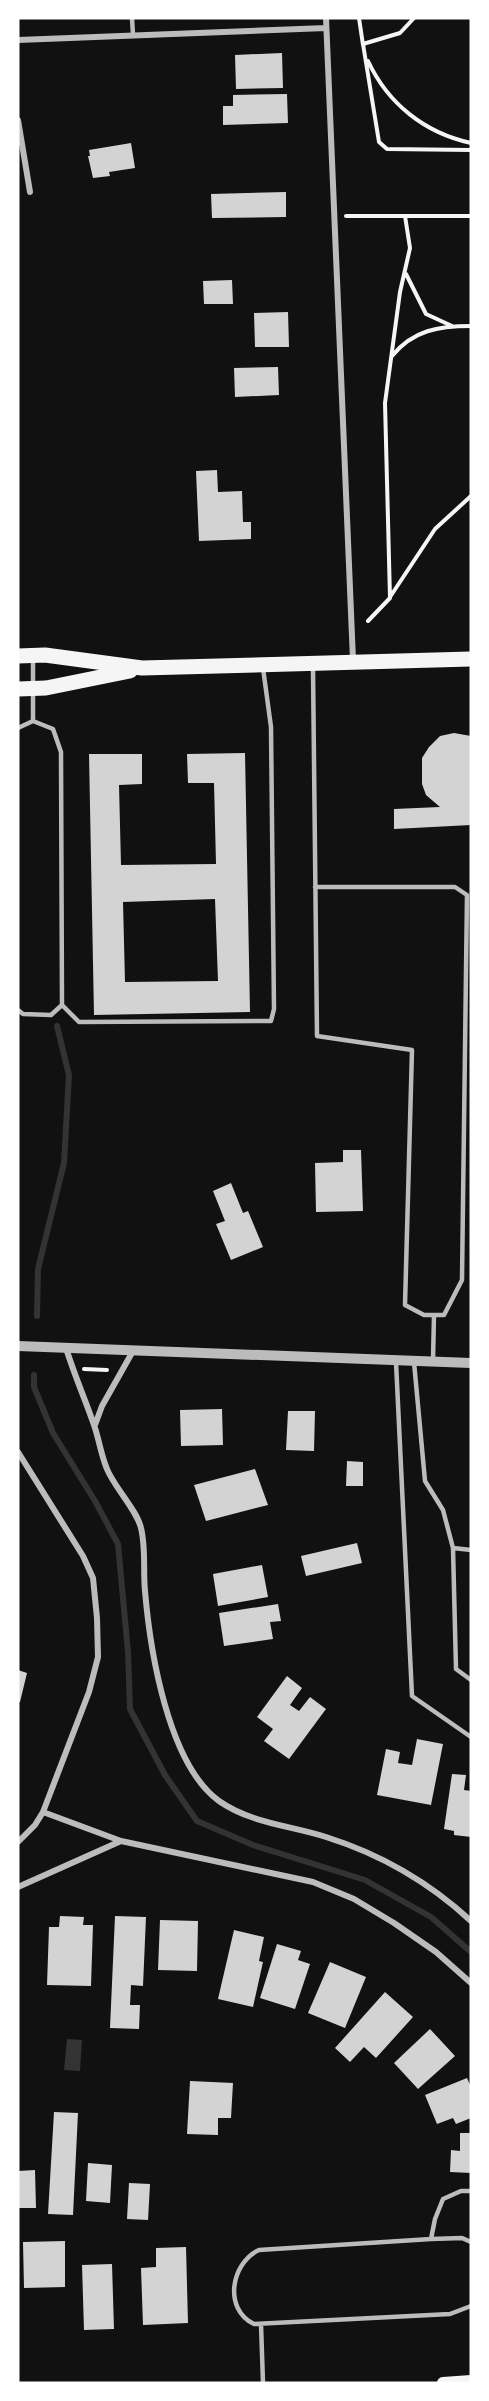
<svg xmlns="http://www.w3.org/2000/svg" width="489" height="2401" font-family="'DejaVu Sans',sans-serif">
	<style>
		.water { fill: #333 }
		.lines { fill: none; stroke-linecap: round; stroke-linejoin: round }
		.stream { stroke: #333; stroke-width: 6 }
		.building { fill: #d3d3d3; fill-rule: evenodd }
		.path { stroke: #f5f5f5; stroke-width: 4 }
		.service { stroke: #bcbcbc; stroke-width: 4.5 }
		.minor { stroke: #bcbcbc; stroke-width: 6 }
		.tertiary { stroke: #bcbcbc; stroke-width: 10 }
		.secondary { stroke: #f5f5f5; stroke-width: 12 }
		.primary { stroke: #f5f5f5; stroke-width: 15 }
	</style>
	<rect width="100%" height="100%" fill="#111"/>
	<!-- water -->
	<path class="water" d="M67,2039L82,2040L80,2071L64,2070Z"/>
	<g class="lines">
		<!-- stream -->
		<path class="stream" d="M37,1316L38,1269L64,1163L69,1075L57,1026
			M34,1375V1387L53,1433L95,1501L118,1544L128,1652L130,1709L165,1775L197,1821L253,1845L365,1880L431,1917L471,1952"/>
	</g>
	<!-- building -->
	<path class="building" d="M282,53L283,88L236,89L235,55Z
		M287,94L288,123L223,125V106H233V95Z
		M131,143L135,168L109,172L110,176L93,178L88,156H90L89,150Z
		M286,192V217L212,218L211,194Z
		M232,280L233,304H204L203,281Z
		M288,312L289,347H255L254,313Z
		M278,367L279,395L235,397L234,368Z
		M217,470L218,492L242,491L243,522H251V539L199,541L196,471Z
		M454,733L471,736V825L394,829V809L440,807L426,795L422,784V758L429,747L440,736Z
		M245,753L250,1012L94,1015L89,754H142V784L119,785L121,865L216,864L214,783H188L187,754ZM215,899L218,981L125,982L123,902Z
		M343,1150H361L363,1211L316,1212L315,1163L343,1162Z
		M231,1183L243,1213L248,1211L263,1247L231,1260L216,1224L225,1221L213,1191Z
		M222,1409L223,1445L181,1446L180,1410Z
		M288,1411H315L314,1451L286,1450Z
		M347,1461L363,1462V1486H346Z
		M255,1469L268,1505L206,1521L194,1485Z
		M357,1543L362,1563L306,1576L301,1556Z
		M262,1565L268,1597L218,1606L213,1574Z
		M278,1604L281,1621L270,1622L273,1639L224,1646L219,1613Z
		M18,1670L27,1673L20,1702H18Z
		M287,1676L302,1688L290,1705L299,1711L310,1697L326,1709L289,1759L264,1741L273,1729L257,1717Z
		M417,1739L443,1744L431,1805L377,1795L386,1749L400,1752L398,1763L412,1765Z
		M452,1774L466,1775L464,1790L471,1791V1837L454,1835V1831L444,1829Z
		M60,1916L84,1917L83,1925H93L91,1986L47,1985L49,1927H59Z
		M115,1916L146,1917L143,1986L131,1985L130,2005H140L139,2029L110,2028Z
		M160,1920L198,1921L197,1971L158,1970Z
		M234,1930L264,1937L259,1961L263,1962L253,2007L218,1999Z
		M277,1944L301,1951L298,1960L310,1964L295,2009L260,1998Z
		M330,1962L366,1977L345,2028L308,2013Z
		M385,1992L413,2017L376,2058L364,2047L350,2062L335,2048Z
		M430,2029L455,2056L418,2089L394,2063Z
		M467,2078L471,2087V2118L456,2124L453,2118L437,2124L425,2095Z
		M190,2081L233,2083L231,2118H218V2135L187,2134Z
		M54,2112L78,2113L73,2215L48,2214Z
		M460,2133H471V2173L450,2172L451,2150L460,2151Z
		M88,2163L112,2165L110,2203L86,2201Z
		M35,2170L36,2208H18V2171Z
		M129,2183L150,2184L148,2220L127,2219Z
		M65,2241V2287L24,2288L23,2242Z
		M186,2247L188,2323L143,2325L141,2268L156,2267V2248Z
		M112,2264L114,2329L84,2330L82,2265Z"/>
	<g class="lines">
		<!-- path -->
		<path class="path" d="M359,18L363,45
			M414,18L400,33L363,44L379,142L387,149L471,150
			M368,61C388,104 425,133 471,143
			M346,216H471
			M406,274L426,314L452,326
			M392,356C413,330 439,326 471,326
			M390,597L435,529L471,496
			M368,621L390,598L385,403L400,292L410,248L405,216
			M84,1369L107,1370"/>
		<!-- service -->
		<path class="service" d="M132,18L133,35
			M33,659V721
			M313,668L317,1036L412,1050L405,1305L424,1315H444L462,1280L467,895L455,887H315
			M18,728L33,721L53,729L61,752L62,1005L51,1015L23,1014L18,1010
			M62,1005L79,1022L271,1021L274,1009L271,727L263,668
			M433,1360L434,1315
			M396,1362L412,1696L471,1737
			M414,1362L425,1481L443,1510L453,1548L456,1669L471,1680
			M453,1548L471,1550
			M431,2239L435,2219L443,2199L461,2191H471
			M471,2242L462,2238L431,2239L259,2250C231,2263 223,2309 254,2324L450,2314L471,2306
			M261,2324L263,2383"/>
		<!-- minor -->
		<path class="minor" d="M326,18L353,660
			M18,40L326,28
			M18,120L30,192
			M66,1348C74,1374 85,1399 94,1425C99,1439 101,1455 107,1469C114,1487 137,1510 141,1528C146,1548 143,1571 145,1591C150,1650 168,1764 219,1801C250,1823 292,1826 326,1837C380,1854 430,1883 471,1921
			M95,1425L102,1406L133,1351
			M18,1452L83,1556L93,1578L97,1618L98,1657L89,1692L43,1812L35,1825L18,1842
			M43,1812L121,1841L313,1882L354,1899L394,1923L436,1952L471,1983
			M18,1887L121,1841"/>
		<!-- tertiary -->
		<path class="tertiary" d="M18,1346L471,1363"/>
		<!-- secondary -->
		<path class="secondary" d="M443,2383L471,2381"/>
		<!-- primary -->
		<path class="primary" d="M18,656L45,655L142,668L471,659
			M18,689L46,688L130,671"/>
	</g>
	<!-- border -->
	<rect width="489" height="2401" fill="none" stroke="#ffffff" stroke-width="39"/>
</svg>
